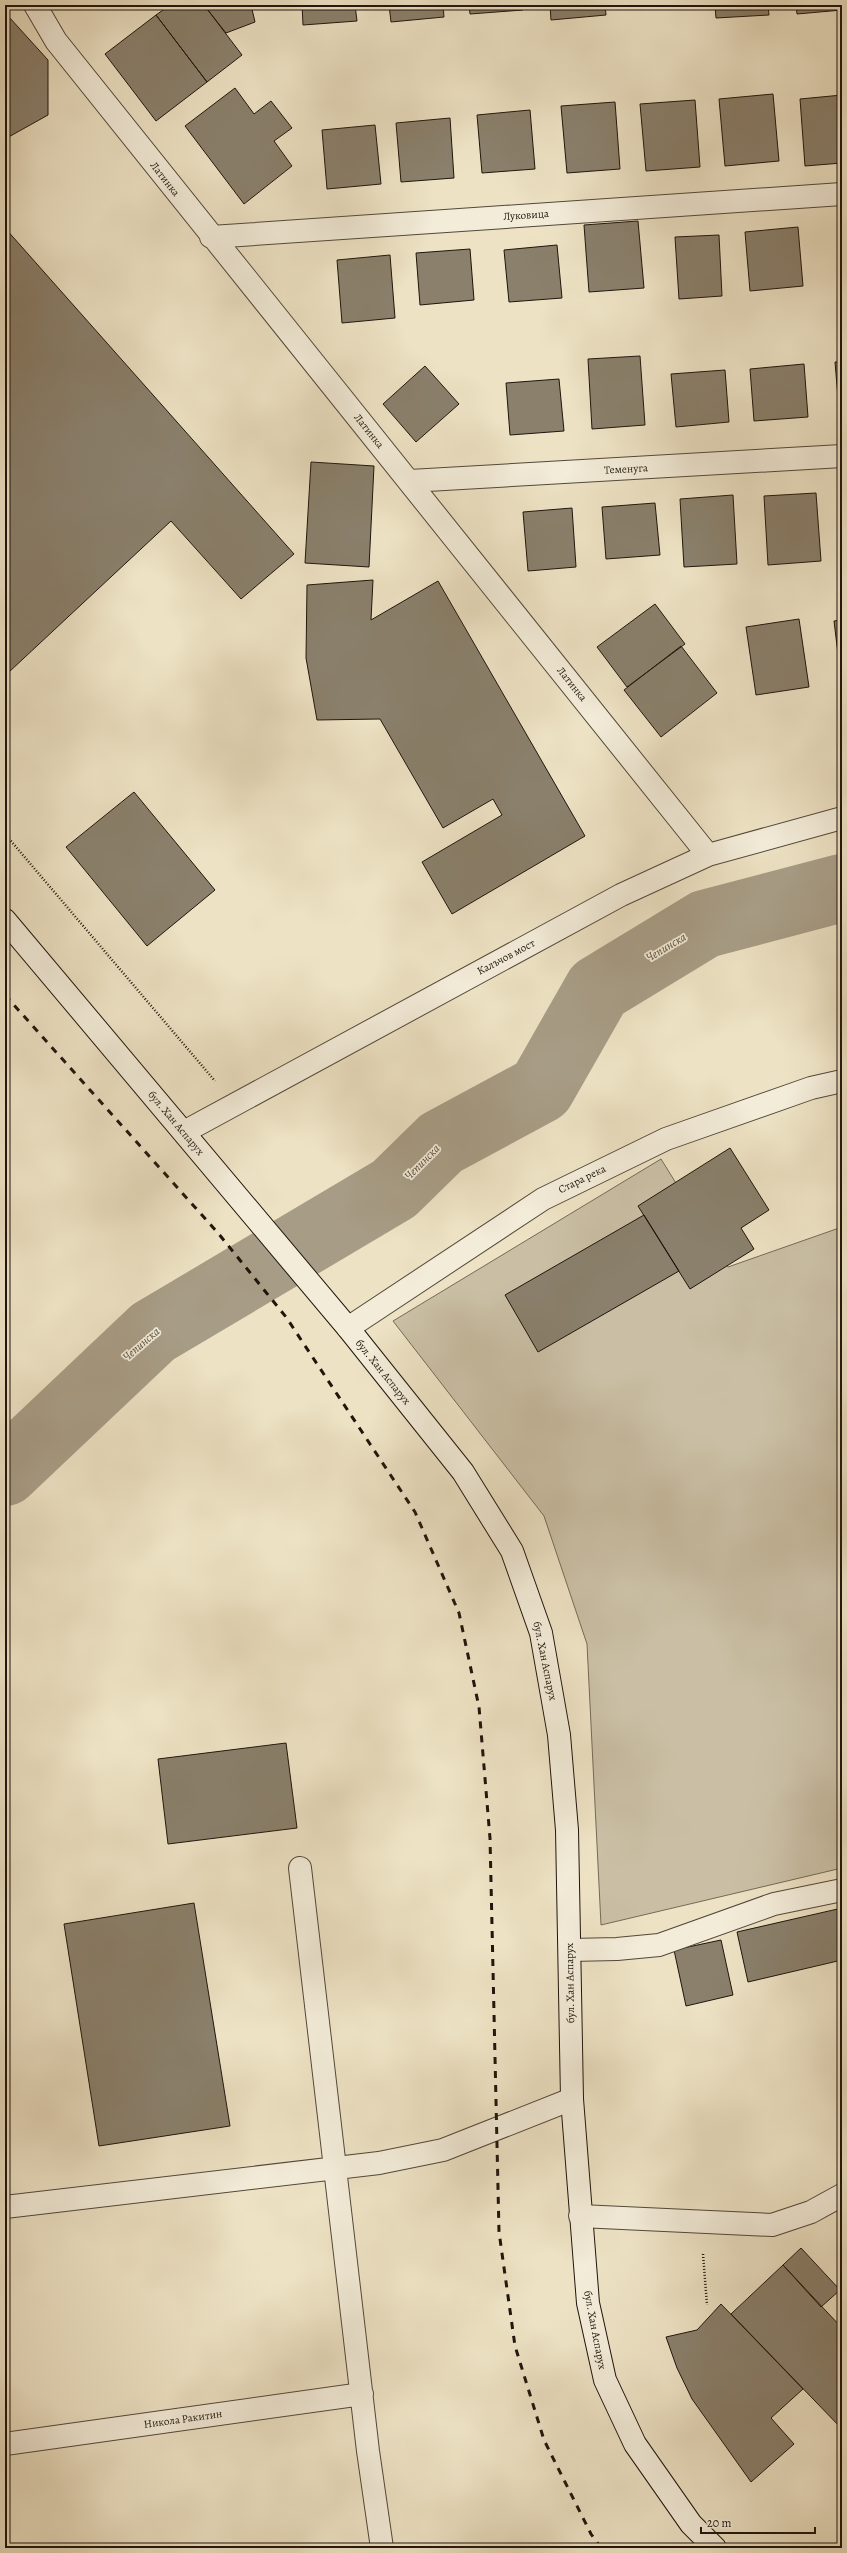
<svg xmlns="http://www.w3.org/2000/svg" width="847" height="2553" font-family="Alegreya,serif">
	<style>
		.green { fill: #cabfa5; stroke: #746a58 }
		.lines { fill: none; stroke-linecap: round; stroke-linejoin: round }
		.river { stroke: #a79c85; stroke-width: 68 }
		.building { fill: #8a806c; stroke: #1f150c }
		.service-casing { stroke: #52483a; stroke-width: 24 }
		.minor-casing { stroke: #52483a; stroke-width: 24 }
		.secondary-casing { stroke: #1f150c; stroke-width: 24 }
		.path { stroke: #1f150c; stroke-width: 2.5; stroke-dasharray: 1 2; stroke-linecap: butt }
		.service { stroke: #f3ecd9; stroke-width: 22 }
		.minor { stroke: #f3ecd9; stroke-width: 22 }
		.secondary { stroke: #f3ecd9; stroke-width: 22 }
		.rail { stroke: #1f150c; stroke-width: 3; stroke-dasharray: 7 7; stroke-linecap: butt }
		.labels { text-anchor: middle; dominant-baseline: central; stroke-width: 3.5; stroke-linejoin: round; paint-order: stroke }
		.street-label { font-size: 11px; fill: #1f150c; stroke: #f3ecd9 }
		.water-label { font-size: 12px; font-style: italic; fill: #554b3c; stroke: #f3ecd9 }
	</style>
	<rect width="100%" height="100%" fill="#ede2c4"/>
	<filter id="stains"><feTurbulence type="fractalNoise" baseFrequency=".005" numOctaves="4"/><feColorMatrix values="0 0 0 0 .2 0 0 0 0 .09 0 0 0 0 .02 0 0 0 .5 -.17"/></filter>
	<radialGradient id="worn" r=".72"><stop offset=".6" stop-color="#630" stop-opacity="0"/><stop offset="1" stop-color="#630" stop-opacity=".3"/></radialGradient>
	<!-- green -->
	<path class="green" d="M661,1159L728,1267L842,1227V1868L601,1925L587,1644L544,1516L393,1321Z"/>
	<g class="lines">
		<!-- river -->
		<path class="river" d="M5,1472L153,1332L394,1189L441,1143L541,1089L598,989L705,924L842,888"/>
	</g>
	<!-- building -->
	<path class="building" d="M170,5H204L242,55L207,82L156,15Z
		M204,5H251L255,22L226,33Z
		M302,5H355L357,21L303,25Z
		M389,5H443L444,17L391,22Z
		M469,5H523V10L470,14Z
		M550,5H605L606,15L551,20Z
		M715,5H768L769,15L716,18Z
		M796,5H842V10L797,14Z
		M156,15L207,82L156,121L105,54Z
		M5,17H9L48,60V115L5,139Z
		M235,88L254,114L271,101L292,128L274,141L292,166L244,204L185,126Z
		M773,94L779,161L725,166L719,99Z
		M842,95V163L805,166L800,99Z
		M695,100L700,167L646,171L640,104Z
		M615,102L620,169L567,173L561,106Z
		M530,110L535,169L482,173L477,115Z
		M450,118L454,178L401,182L396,123Z
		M375,125L381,184L327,189L322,130Z
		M638,221L644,288L589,292L584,225Z
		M798,227L803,286L750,291L745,232Z
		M5,228L294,554L241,599L171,521L9,672L5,668Z
		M719,235L722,296L679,299L675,237Z
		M557,245L562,298L509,302L504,250Z
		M470,249L474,300L420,305L416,253Z
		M390,255L395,318L342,323L337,260Z
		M640,356L645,425L592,429L588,359Z
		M835,362H842V421H840Z
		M804,364L808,417L754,421L750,369Z
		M425,366L459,404L416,442L383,404Z
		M725,370L729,422L676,427L671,374Z
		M559,379L564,431L510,435L506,383Z
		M311,462L374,466L369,567L305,563Z
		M816,493L821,561L768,565L764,496Z
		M733,495L737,564L684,567L680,499Z
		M655,503L660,555L606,559L602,507Z
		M572,508L576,567L528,571L523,512Z
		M373,580L371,620L438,581L585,836L452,914L422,862L502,815L493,799L443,828L380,719L317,720L306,658L307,585Z
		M655,604L685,644L627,687L597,647Z
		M799,619L809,687L756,695L746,627Z
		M842,620V687L834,621Z
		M681,646L717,693L661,737L624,690Z
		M134,792L215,890L147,946L66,847Z
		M730,1148L769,1210L741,1228L754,1249L690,1289L638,1206Z
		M644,1215L679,1271L538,1352L505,1295Z
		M286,1743L297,1828L168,1844L158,1759Z
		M194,1903L230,2126L99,2146L64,1924Z
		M842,1908V1960L748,1982L737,1932Z
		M721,1940L733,1995L686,2006L674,1950Z
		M801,2248L840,2290L821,2307L783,2265Z
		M783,2265L842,2328V2429L731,2314Z
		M721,2304L803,2389L771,2418L794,2444L751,2482L692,2399L677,2368L666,2337L697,2330Z"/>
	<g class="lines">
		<!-- service casing -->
		<g class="service-casing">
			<path id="service" d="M300,1868L368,2451L382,2548
				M570,1950L617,1949L659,1945L774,1904L842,1890
				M5,2207L379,2163L443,2150L572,2099
				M580,2216L772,2225L811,2212L842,2195
				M5,2444L362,2394"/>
		</g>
		<!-- minor casing -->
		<g class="minor-casing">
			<path id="minor" d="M35,5L56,41L708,855
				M211,237L842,194
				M410,481L842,456
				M184,1132L621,895L708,855L842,818
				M348,1328L543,1199L666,1139L811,1088L842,1081"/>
		</g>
		<!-- secondary casing -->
		<g class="secondary-casing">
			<path id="secondary" d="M5,920L348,1328L463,1472L512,1551L541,1633L559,1735L567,1830L572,2099L588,2303L605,2380L635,2444L691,2524L715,2548"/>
		</g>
		<!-- path -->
		<path class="path" d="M5,834L215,1081
			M703,2254L707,2305"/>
		<!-- service -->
		<use href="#service" class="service"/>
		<!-- minor -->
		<use href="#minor" class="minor"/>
		<!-- secondary -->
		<use href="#secondary" class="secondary"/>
		<!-- rail -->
		<path class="rail" d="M5,995L218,1233L286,1317L415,1512L459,1613L479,1707L490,1838L499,2232L515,2346L544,2440L591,2534L601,2548"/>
	</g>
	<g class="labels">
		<!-- street labels -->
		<g class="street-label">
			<text transform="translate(165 179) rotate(52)">Латинка</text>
			<text transform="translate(526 215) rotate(-4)">Луковица</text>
			<text transform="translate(369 431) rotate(51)">Латинка</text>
			<text transform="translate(626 469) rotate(-3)">Теменуга</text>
			<text transform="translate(572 684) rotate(51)">Латинка</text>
			<text transform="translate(506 957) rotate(-28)">Калъчов мост</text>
			<text transform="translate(176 1123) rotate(50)">бул. Хан Аспарух</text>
			<text transform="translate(582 1179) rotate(-26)">Стара река</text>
			<text transform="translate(383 1372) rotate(51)">бул. Хан Аспарух</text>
			<text transform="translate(545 1661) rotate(78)">бул. Хан Аспарух</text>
			<text transform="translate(570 1983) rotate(-91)">бул. Хан Аспарух</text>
			<text transform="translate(595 2330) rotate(79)">бул. Хан Аспарух</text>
			<text transform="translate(183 2419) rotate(-8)">Никола Ракитин</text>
		</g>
		<!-- water labels -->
		<g class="water-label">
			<text transform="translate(666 947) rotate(-31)">Чепинска</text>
			<text transform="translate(422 1162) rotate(-45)">Чепинска</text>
			<text transform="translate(141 1344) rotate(-41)">Чепинска</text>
		</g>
	</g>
	<!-- margin -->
	<rect width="847" height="2553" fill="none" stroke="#ede2c4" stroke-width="20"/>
	<rect x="6" y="6" width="835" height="2541" fill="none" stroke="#1f150c" stroke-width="2"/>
	<rect x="10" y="10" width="827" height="2533" fill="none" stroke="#1f150c"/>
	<!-- scale -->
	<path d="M701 2527v6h114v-6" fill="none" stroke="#1f150c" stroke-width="2"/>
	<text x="707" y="2527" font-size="12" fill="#1f150c" stroke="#f3ecd9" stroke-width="3" paint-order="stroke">20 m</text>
	<rect width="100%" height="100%" filter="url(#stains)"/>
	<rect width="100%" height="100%" fill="url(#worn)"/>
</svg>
